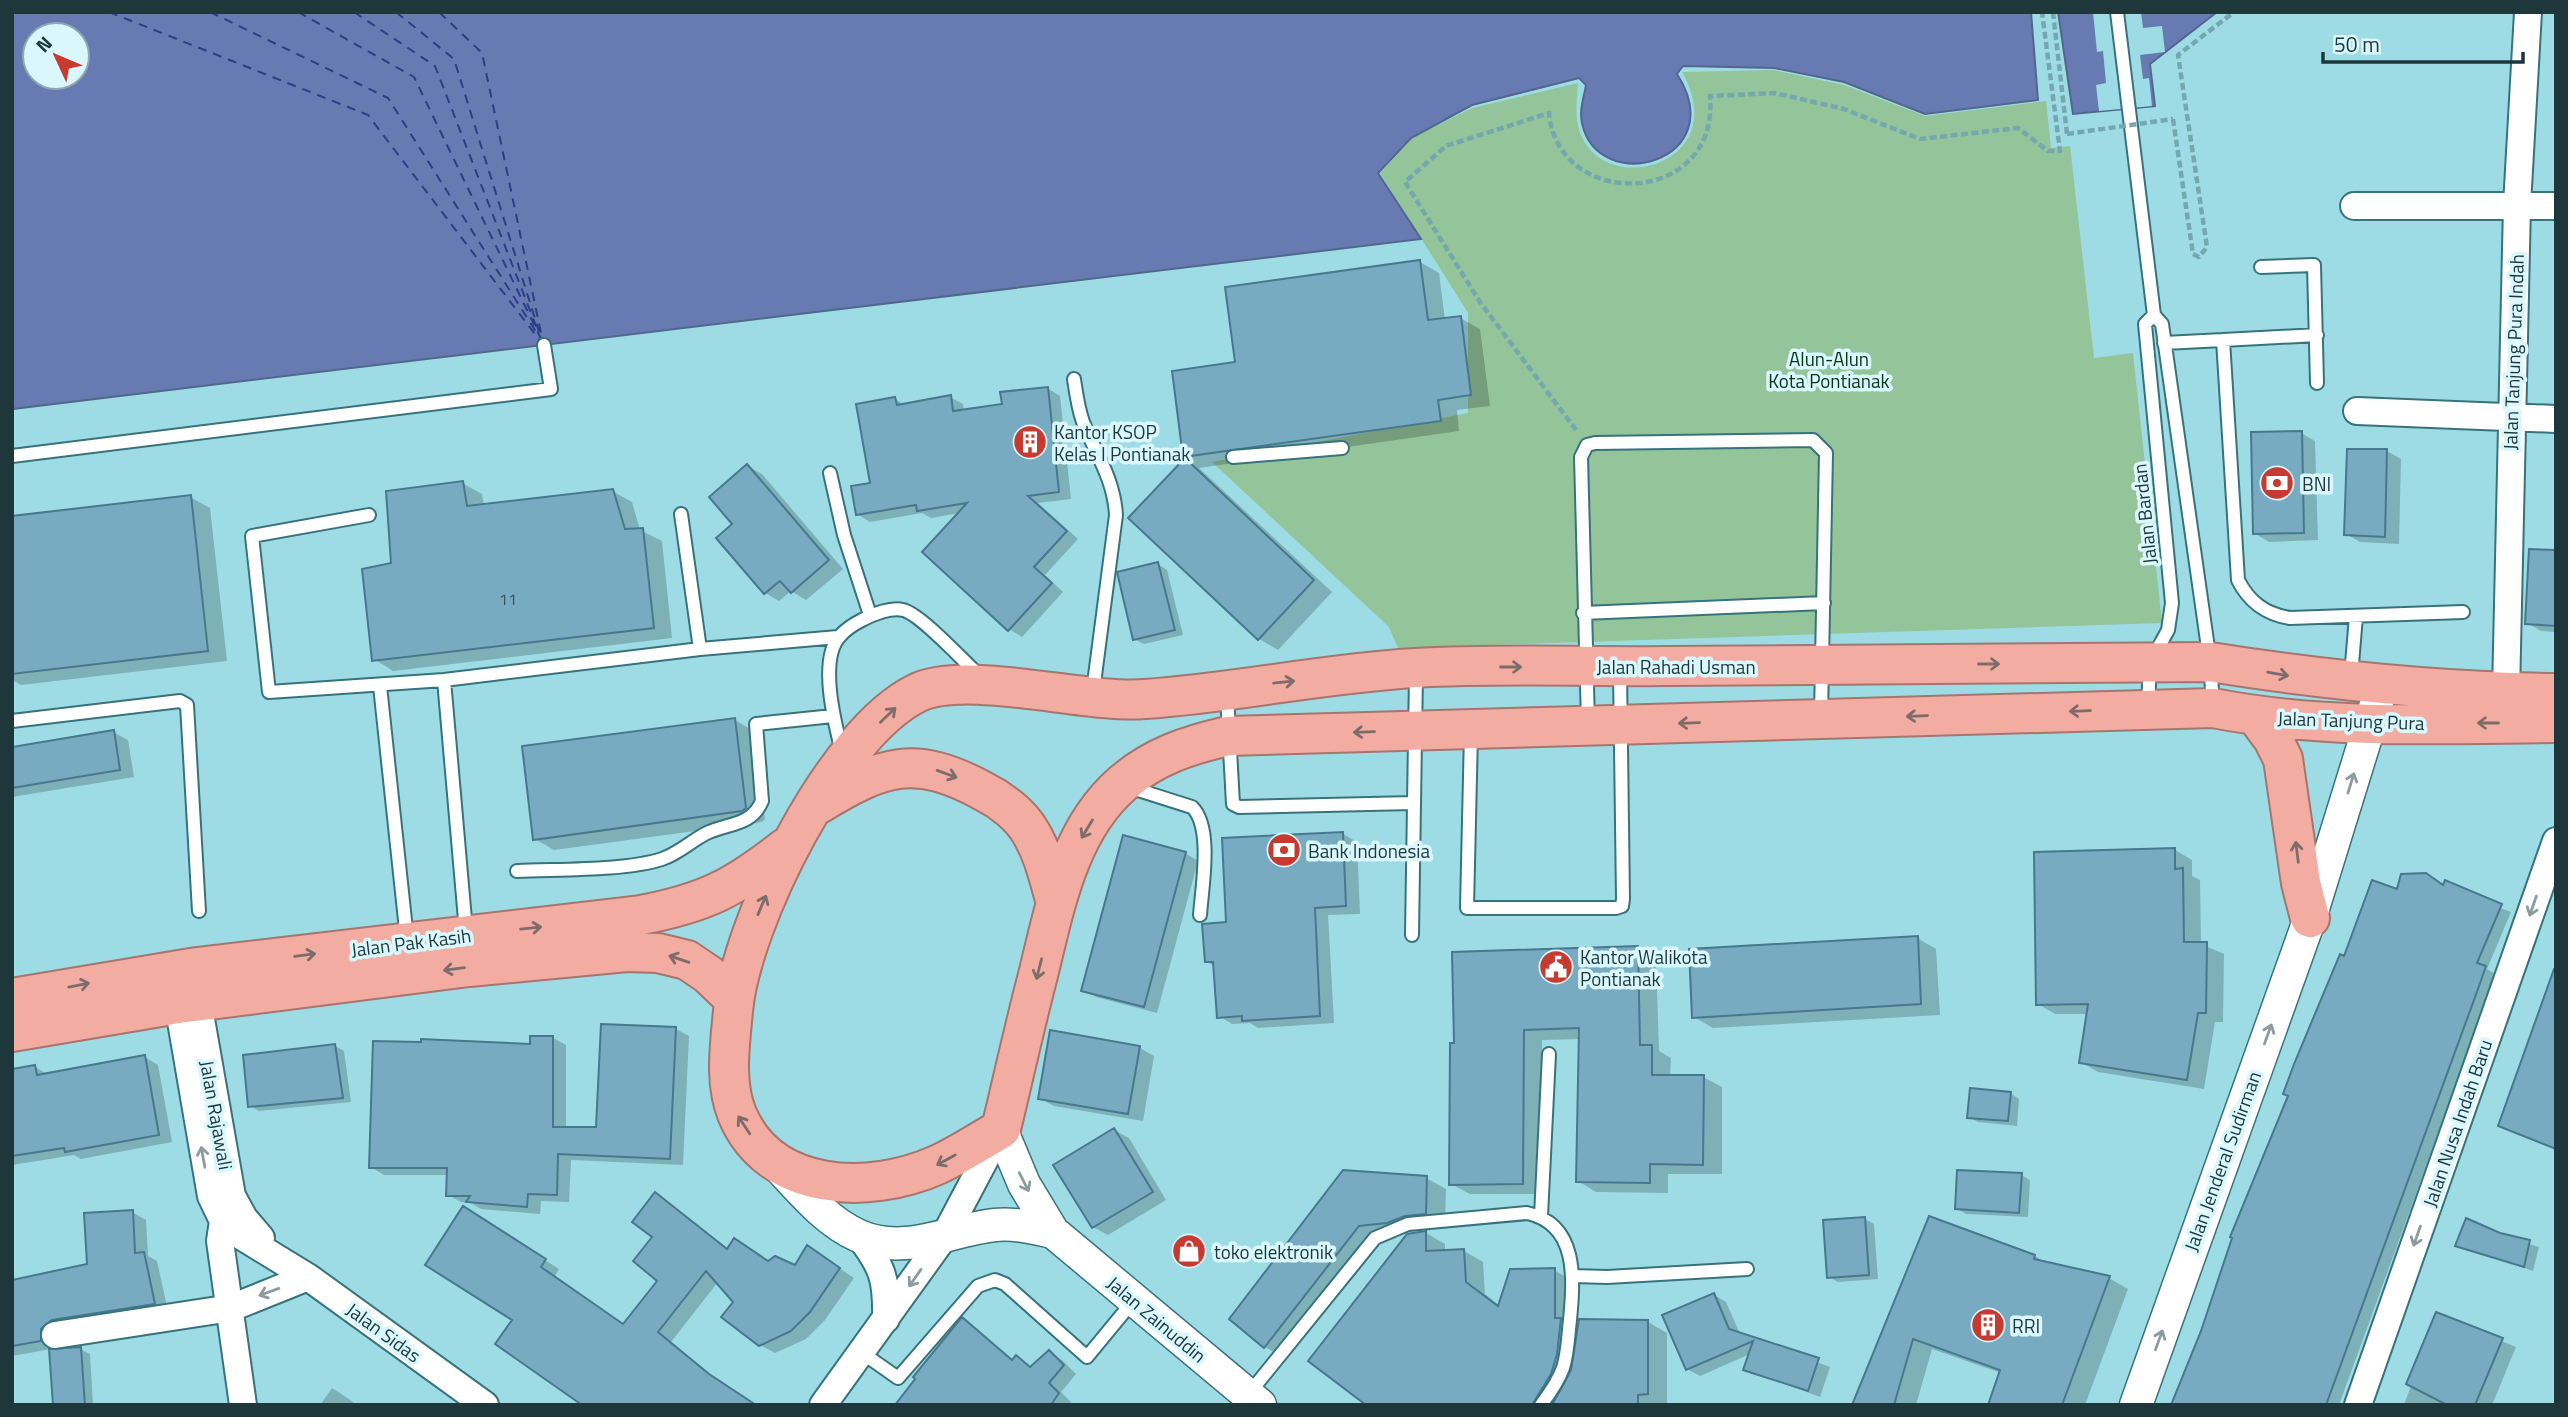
<svg xmlns="http://www.w3.org/2000/svg" width="2568" height="1417" font-family="'Titillium Web',sans-serif">
	<style>
		.green { fill: #93c49a }
		.water { fill: #677bb2; stroke: #51678e; stroke-width: 2; fill-rule: evenodd }
		.pier { fill: #9edce5 }
		.shadow { fill: #0003 }
		.lines { fill: none; stroke-linecap: round; stroke-linejoin: round }
		.ferry { stroke: #2c3f85; stroke-width: 2; stroke-dasharray: 9 7; stroke-linecap: butt }
		.building { fill: #78aac1; stroke: #47788e; stroke-width: 2 }
		.service-casing { stroke: #37737c; stroke-width: 16 }
		.minor-casing { stroke: #37737c; stroke-width: 30 }
		.tertiary-casing { stroke: #37737c; stroke-width: 35 }
		.trunk-casing { stroke: #a5756e; stroke-width: 42 }
		.path { stroke: #75a7ae; stroke-width: 4.5; stroke-dasharray: 7 3.5; stroke-linecap: butt }
		.service { stroke: #fff; stroke-width: 12 }
		.minor { stroke: #fff; stroke-width: 26 }
		.tertiary { stroke: #fff; stroke-width: 32 }
		.trunk { stroke: #f2aca2; stroke-width: 38 }
		.path-bridge { stroke: #75a7ae; stroke-width: 4.5; stroke-dasharray: 7 3.5; stroke-linecap: butt }
		.oneway { stroke: #7d6c69 }
		.oneway2 { stroke: #8e9b9d }
		.labels { text-anchor: middle; dominant-baseline: central; stroke-width: 7; stroke-linejoin: round; paint-order: stroke }
		.number-label { font-size: 16px; fill: #34545c }
		.street-label { font-size: 19px; fill: #1e373b; stroke: #d9f7fc }
		.park-label { font-size: 19px; fill: #093415; stroke: #d9f7fc }
		.poi-label { font-size: 19px; fill: #1e373b; stroke: #d9f7fc; text-anchor: start }
	</style>
	<rect width="100%" height="100%" fill="#9edce5"/>
	<!-- green -->
	<path class="green" d="M1773,70L1844,85L1925,116L2046,101L2051,148L2070,146L2094,358L2133,353L2162,623L1398,648L1389,627L1212,462L1468,413V313L1380,173L1412,138L1472,108L1578,83C1577,96 1575,112 1578,126C1597,203 1736,166 1682,72Z"/>
	<!-- water -->
	<path class="water" d="M12,12H2031L2038,100L1925,114L1844,82L1774,68L1683,66L1677,74C1733,161 1598,198 1582,123C1579,110 1584,97 1586,85L1579,78L1472,105L1411,138L1378,173L1421,239L12,409ZM35,35H77V77H35Z
		M2058,12H2217L2150,64L2155,106L2073,114Z"/>
	<!-- pier -->
	<path class="pier" d="M2093,12H2141L2143,28L2162,26L2165,52L2140,55L2143,79L2149,78L2152,106L2099,111L2096,85L2106,83L2103,51L2097,52Z"/>
	<!-- shadow -->
	<path class="shadow" d="M1420,262L1439,273L1445,320L1460,318L1480,329L1490,406L1457,410L1459,431L1199,468L1332,592L1278,650L1259,639L1131,518L1188,458L1185,456L1237,364Z
		M1047,388L1060,396L1071,499L1038,503L1078,539L1045,575L1063,592L1022,637L1009,629L960,513L931,518L922,513L870,522L857,514L872,484L895,399L905,405L950,397L963,404L964,411L1004,405Z
		M2301,433L2315,441L2318,540L2269,542L2254,533Z
		M2387,451L2401,459L2399,544L2360,542L2346,534Z
		M747,466L762,474L843,569L806,600L791,591L779,601L765,593L734,525Z
		M462,483L482,494L484,505L612,491L632,502L640,530L662,541L672,638L393,671L374,659L393,564Z
		M190,497L210,508L227,661L21,685L12,680V518Z
		M2556,552V632L2541,631L2527,623Z
		M1158,564L1167,570L1183,635L1144,644L1134,639Z
		M735,720L754,731L765,819L762,822L554,850L535,839Z
		M113,732L128,740L134,777L12,797V748Z
		M1343,834L1357,842L1360,914L1328,915L1334,1023L1258,1028L1250,1023L1232,1024L1219,1016L1216,967L1206,961Z
		M2175,850L2192,860V876L2200,880L2201,944L2224,954L2223,1022H2215L2204,1089L2098,1072L2081,1062L2089,1014H2055L2038,1004Z
		M1185,853L1198,861L1157,1013L1096,997L1083,990Z
		M2444,887L2511,912L2487,969L2495,974L2488,996L2339,1405H2172L2345,958L2398,891Z
		M1917,938L1936,949L1940,1015L1713,1028L1694,1017Z
		M1637,948L1656,959L1659,1051L1671,1058L1670,1077H1703L1722,1087V1174H1668V1193L1596,1192L1578,1181L1581,1039L1542,1040L1541,1194H1470L1451,1184L1452,1044Z
		M676,1029L689,1036L683,1165L571,1160L569,1202L541,1201L540,1214L481,1209L469,1202H461L448,1195L449,1175H384L371,1167L532,1045L553,1038L566,1045V1129H597Z
		M1051,1032L1140,1048L1154,1056L1143,1121L1054,1106L1039,1098Z
		M335,1046L344,1051L351,1102L259,1111L250,1106Z
		M145,1057L158,1065L172,1142L81,1159L74,1155L12,1165V1070L35,1067L49,1075Z
		M2010,1093L2019,1099L2017,1126L1978,1122L1969,1117Z
		M1114,1130L1129,1138L1166,1200L1108,1235L1093,1227L1056,1165Z
		M1344,1172L1426,1178L1446,1189L1445,1224L1425,1226L1407,1233L1378,1236L1284,1358L1265,1347L1231,1318Z
		M2021,1175L2030,1180L2028,1217L1966,1214L1956,1208Z
		M656,1195L729,1249L795,1268L821,1256L854,1278L825,1320L806,1339L775,1353L760,1345L735,1302L718,1282L671,1342L724,1385L514,1319L478,1217L559,1269L555,1276L624,1325L660,1281L654,1237Z
		M132,1212L146,1220L148,1256L157,1261L168,1311L54,1337V1351L80,1349L90,1354L93,1405H54L51,1349L12,1356V1282L89,1265Z
		M1865,1219L1874,1224L1878,1279L1838,1282L1829,1277Z
		M1930,1219L2035,1256L2048,1264L2109,1278L2128,1289L2085,1405H1990L2001,1373L1932,1349L1916,1405H1854Z
		M1426,1233L1445,1244V1252L1464,1251L1483,1262L1485,1294L1500,1306L1554,1270L1573,1281L1574,1327L1579,1331L1648,1322L1667,1333V1404L1368,1405Z
		M2500,1235L2539,1247L2533,1271L2458,1245Z
		M1714,1295L1726,1302L1740,1334L1830,1367L1820,1397L1745,1369L1750,1354L1700,1376L1687,1369Z
		M2437,1314L2516,1347L2492,1405H2404Z
		M963,1320L1014,1361L1017,1358L1032,1367L1049,1352L1062,1360L1076,1374L1061,1392L1071,1402L1069,1405H897Z
		M332,1388L346,1397L357,1405H320Z"/>
	<g class="lines">
		<!-- ferry -->
		<path class="ferry" d="M109,12L368,115L541,342
			M210,12L388,98L538,335
			M298,12L414,77L542,341
			M354,12L435,66L538,331
			M396,12L454,59L541,338
			M439,12L482,53L541,333"/>
	</g>
	<!-- building -->
	<path class="building" d="M1420,260L1428,320L1461,316L1471,395L1438,400L1441,421L1183,457L1172,371L1235,362L1225,287Z
		M1048,387L1059,492L1028,496L1067,531L1034,567L1052,583L1008,631L922,552L967,503L917,511L916,505L856,515L851,486L870,483L856,404L895,397L897,405L951,395L953,411L1002,404L1000,392Z
		M2302,431L2304,533L2253,534L2251,432Z
		M2347,449H2387L2385,537L2344,535Z
		M1185,458L1314,580L1258,640L1128,518Z
		M747,464L829,560L791,593L780,581L764,594L716,538L732,524L709,497Z
		M463,481L467,506L613,489L625,529L643,528L654,628L372,661L362,569L391,563L386,491Z
		M191,495L208,651L12,674V516Z
		M2529,549L2556,550V626L2525,624Z
		M1158,562L1175,630L1133,640L1117,572Z
		M735,718L746,808L742,811L533,840L522,746Z
		M114,730L120,770L12,788V747Z
		M1343,832L1346,906L1315,908L1320,1016L1242,1021V1016L1217,1018L1213,962H1205L1202,924L1226,922L1222,838Z
		M1123,835L1186,852L1144,1007L1081,991Z
		M2175,848V869L2183,868L2184,942H2207L2206,1013H2198L2187,1080L2079,1063L2088,1004L2036,1005L2034,852Z
		M2426,873L2443,885L2445,880L2502,904L2477,963L2486,966L2478,989L2326,1405H2171L2201,1331L2232,1238L2230,1237L2288,1096L2283,1094L2294,1064L2340,954L2344,956L2372,880L2397,889L2401,874Z
		M1918,936L1921,1004L1692,1018L1689,949Z
		M1638,946L1640,1045H1652V1075H1704L1703,1165L1650,1164V1183L1576,1182L1579,1028L1524,1030L1523,1184L1449,1185L1450,1043H1454L1452,952Z
		M2554,969H2556V1149L2498,1126Z
		M601,1024L676,1027L670,1159L558,1154L557,1195L528,1194L527,1207L466,1202L470,1196H446L447,1168H369L373,1041L421,1042V1039L530,1044V1036H553V1127H596Z
		M1050,1030L1140,1046L1128,1114L1038,1099Z
		M335,1044L343,1098L248,1107L243,1055Z
		M145,1055L159,1135L65,1152L64,1148L12,1156V1069L35,1065L37,1075Z
		M1970,1088L2011,1092L2008,1121L1967,1118Z
		M1114,1128L1153,1192L1092,1228L1053,1165Z
		M1343,1170L1427,1176L1426,1214L1405,1216L1387,1223L1359,1226L1264,1348L1229,1319Z
		M1957,1170L2022,1173L2019,1213L1955,1209Z
		M655,1192L727,1249L734,1238L768,1261L775,1256L795,1265L807,1245L840,1268L810,1312L791,1331L759,1346L721,1317L733,1302L706,1271L658,1332L709,1374L756,1405H582L495,1344L512,1320L425,1265L463,1206L546,1259L541,1267L623,1324L657,1281L633,1261L652,1237L632,1222Z
		M133,1210L135,1253L144,1252L155,1304L52,1320L41,1329V1341L12,1346V1280L87,1264L84,1213Z
		M1929,1216L2035,1255L2034,1259L2110,1276L2062,1405H1988L2000,1370L1913,1339L1894,1405H1852Z
		M1865,1217L1869,1275L1827,1278L1823,1220Z
		M2466,1218L2500,1233L2530,1240L2524,1267L2455,1246Z
		M1426,1231V1251L1464,1249L1466,1282L1498,1306L1510,1269L1555,1268V1318H1561L1557,1354L1551,1374L1532,1405H1366L1308,1361L1407,1234Z
		M1714,1293L1729,1329L1819,1358L1808,1391L1743,1370L1753,1341L1686,1370L1662,1315Z
		M2436,1312L2503,1338L2475,1405H2447L2406,1384Z
		M962,1317L1012,1360L1016,1355L1030,1367L1049,1350L1064,1365L1049,1383L1059,1393L1051,1405H895L915,1379L913,1377Z
		M1579,1319L1648,1320V1394L1638,1395V1405H1552L1571,1370Z
		M81,1347L85,1405H53L49,1349Z"/>
	<g class="lines">
		<!-- service casing -->
		<g class="service-casing">
			<path id="service" d="M2117,12L2154,315L2162,324L2210,662L2213,704
				M2261,267L2314,265L2317,383
				M2317,335L2223,340L2238,580C2249,602 2265,614 2290,618L2463,612
				M2164,343L2223,340
				M1074,379C1076,393 1078,408 1083,422C1096,454 1114,479 1116,515L1093,691
				M12,456L551,389L544,345
				M1233,457L1342,448
				M830,473L844,535L870,615
				M681,514L700,649
				M369,515L252,536L269,692L444,680L700,649L838,637
				M1583,613L1824,603
				M2351,676L2356,616
				M444,680L466,931
				M380,686L407,939
				M1227,695L1233,804L1239,807L1413,803
				M2148,707L2150,663L2168,630L2172,603L2145,324L2154,315
				M12,721L180,701L187,705L199,911
				M1588,723L1581,457L1587,445L1595,443L1813,440L1826,453L1821,715
				M1471,733L1467,908H1616L1622,906L1623,899L1620,670
				M842,752C835,724 818,659 840,636C846,629 854,624 862,620C873,614 891,607 903,610C921,614 965,663 981,677
				M1129,787L1192,807C1213,827 1202,887 1200,915
				M517,871C559,869 625,871 662,859C680,853 693,839 709,832C730,823 752,825 762,801L756,724L833,716
				M1412,935L1416,673
				M1541,1216L1549,1054
				M1572,1276L1607,1277L1747,1269
				M861,1352L898,1378L978,1286L995,1280L1005,1284L1087,1357L1134,1300
				M1247,1396L1375,1238L1408,1224L1527,1213C1578,1224 1574,1278 1570,1320C1568,1336 1568,1352 1563,1368C1558,1382 1550,1393 1541,1405"/>
		</g>
		<!-- minor casing -->
		<g class="minor-casing">
			<path id="minor" d="M2354,206H2556
				M2357,411L2556,419
				M2506,693L2517,205L2528,12
				M198,1002L232,1196L244,1218L261,1238
				M178,1004L211,1196L223,1221L236,1233L308,1277L485,1405
				M230,1212L223,1221L220,1241L243,1405
				M859,1236C883,1267 887,1280 886,1319
				M55,1335L231,1308L308,1277
				M823,1405L944,1237L1000,1131
				M2358,1405L2556,841"/>
		</g>
		<!-- tertiary casing -->
		<g class="tertiary-casing">
			<path id="tertiary" d="M1001,1129L1024,1184L1053,1232L1260,1405
				M779,1167C802,1192 827,1222 859,1236C905,1256 949,1230 995,1225C1015,1223 1034,1228 1053,1232
				M2136,1405L2310,918L2383,682"/>
		</g>
		<!-- trunk casing -->
		<g class="trunk-casing">
			<path id="trunk" d="M2556,693C2441,692 2324,680 2210,662C2029,663 1848,664 1667,666C1583,667 1499,663 1415,668C1325,673 1235,693 1145,699C1085,704 966,669 917,693C835,733 741,922 733,1011C730,1044 724,1082 737,1114C770,1193 869,1195 937,1165C959,1155 980,1141 1001,1129C1013,1079 1024,1029 1037,979C1054,912 1067,831 1123,783C1154,756 1189,745 1228,736L2213,708C2325,730 2442,724 2556,723
				M2256,716L2273,739L2283,759L2301,883L2310,918
				M819,804C883,765 915,754 983,791C1001,800 1021,815 1031,833C1044,855 1049,879 1056,903
				M12,998L197,967L641,915C705,903 734,888 785,848
				M12,1032L178,1004L469,967L627,952L658,953L687,960L709,975L734,999"/>
		</g>
		<!-- path -->
		<path class="path" d="M2053,12L2067,134
			M2173,119L2193,254L2199,257L2207,247L2178,55L2234,12
			M1576,430L1480,302L1405,182L1446,146L1549,113C1558,212 1720,207 1710,96L1775,93L1844,109L1920,139L2018,128L2048,151H2060L2042,12"/>
		<!-- service -->
		<use href="#service" class="service"/>
		<!-- minor -->
		<use href="#minor" class="minor"/>
		<!-- tertiary -->
		<use href="#tertiary" class="tertiary"/>
		<!-- trunk -->
		<use href="#trunk" class="trunk"/>
		<!-- path-bridge -->
		<path class="path-bridge" d="M2067,134L2173,119"/>
	</g>
	<!-- one-way arrows -->
	<defs><path id="oneway-shaft" d="M-6 0H5M1.5-3L5.5 0L1.5 3" fill="none" stroke-width="1.6" stroke-linecap="round" stroke-linejoin="round" transform="scale(1.75)"/></defs>
	<g class="oneway">
		<use href="#oneway-shaft" transform="translate(1989 664)"/>
		<use href="#oneway-shaft" transform="translate(1511 667)"/>
		<use href="#oneway-shaft" transform="translate(2278 674) rotate(10)"/>
		<use href="#oneway-shaft" transform="translate(1284 682) rotate(-6)"/>
		<use href="#oneway-shaft" transform="translate(2080 711) rotate(178)"/>
		<use href="#oneway-shaft" transform="translate(888 715) rotate(-44)"/>
		<use href="#oneway-shaft" transform="translate(1917 716) rotate(178)"/>
		<use href="#oneway-shaft" transform="translate(1689 723) rotate(178)"/>
		<use href="#oneway-shaft" transform="translate(2488 723) rotate(180)"/>
		<use href="#oneway-shaft" transform="translate(1364 732) rotate(178)"/>
		<use href="#oneway-shaft" transform="translate(947 774) rotate(20)"/>
		<use href="#oneway-shaft" transform="translate(1087 829) rotate(121)"/>
		<use href="#oneway-shaft" transform="translate(2297 852) rotate(-97)"/>
		<use href="#oneway-shaft" transform="translate(762 905) rotate(-67)"/>
		<use href="#oneway-shaft" transform="translate(531 928) rotate(-6)"/>
		<use href="#oneway-shaft" transform="translate(305 955) rotate(-7)"/>
		<use href="#oneway-shaft" transform="translate(679 959) rotate(-161)"/>
		<use href="#oneway-shaft" transform="translate(454 969) rotate(173)"/>
		<use href="#oneway-shaft" transform="translate(1039 969) rotate(104)"/>
		<use href="#oneway-shaft" transform="translate(79 985) rotate(-11)"/>
		<use href="#oneway-shaft" transform="translate(744 1125) rotate(-123)"/>
		<use href="#oneway-shaft" transform="translate(946 1160) rotate(151)"/>
	</g>
	<g class="oneway2">
		<use href="#oneway-shaft" transform="translate(2351 783) rotate(-73)"/>
		<use href="#oneway-shaft" transform="translate(2533 906) rotate(109)"/>
		<use href="#oneway-shaft" transform="translate(2268 1034) rotate(-70)"/>
		<use href="#oneway-shaft" transform="translate(203 1157) rotate(-100)"/>
		<use href="#oneway-shaft" transform="translate(1024 1182) rotate(63)"/>
		<use href="#oneway-shaft" transform="translate(2417 1236) rotate(109)"/>
		<use href="#oneway-shaft" transform="translate(915 1278) rotate(125)"/>
		<use href="#oneway-shaft" transform="translate(269 1292) rotate(160)"/>
		<use href="#oneway-shaft" transform="translate(2159 1340) rotate(-70)"/>
	</g>
	<!-- icons -->
	<defs>
		<g id="building-disc" transform="scale(1.75)"><circle r="9.5" fill="#c73a2f" stroke="#d9f7fc"/><path d="M-4-6H4V6H1V3H-1V6H-4ZM-2.5-4.3h1.7v1.8h-1.7ZM.8-4.3h1.7v1.8H.8ZM-2.5-1h1.7V.8h-1.7ZM.8-1h1.7V.8H.8Z" fill="#fff"/></g>
		<g id="bank-disc" transform="scale(1.75)"><circle r="9.5" fill="#c73a2f" stroke="#d9f7fc"/><path d="M-6-4H6V4H-6ZM0-2.3a2.3 2.3 0 1 0 0 4.6a2.3 2.3 0 1 0 0-4.6Z" fill="#fff"/></g>
		<g id="civic-disc" transform="scale(1.75)"><circle r="9.5" fill="#c73a2f" stroke="#d9f7fc"/><path d="M-.6-6.5H3V-4.5H.6V-3L4-1V1h2V6H-6V1h2V-1L-.6-3ZM-1.2 2.5V6h2.4V2.5Z" fill="#fff"/></g>
		<g id="shop-disc" transform="scale(1.75)"><circle r="9.5" fill="#c73a2f" stroke="#d9f7fc"/><path d="M-5-2.5h2.3a2.7 3.5 0 0 1 5.4 0H5L5.5 6h-11ZM-1.5-2.5h3a1.5 2.3 0 0 0-3 0Z" fill="#fff"/></g>
	</defs>
	<g fill-rule="evenodd">
		<use href="#building-disc" x="1030" y="442"/>
		<use href="#bank-disc" x="2277" y="483"/>
		<use href="#bank-disc" x="1284" y="850"/>
		<use href="#civic-disc" x="1556" y="967"/>
		<use href="#shop-disc" x="1189" y="1251"/>
		<use href="#building-disc" x="1988" y="1325"/>
	</g>
	<g class="labels">
		<!-- number labels -->
		<g class="number-label">
			<text x="508" y="599">11</text>
		</g>
		<!-- street labels -->
		<g class="street-label">
			<text transform="translate(2513 352) rotate(-88)">Jalan Tanjung Pura Indah</text>
			<text transform="translate(2144 514) rotate(-96)">Jalan Bardan</text>
			<text x="1676" y="666">Jalan Rahadi Usman</text>
			<text transform="translate(2351 720) rotate(2)">Jalan Tanjung Pura</text>
			<text transform="translate(411 942) rotate(-7)">Jalan Pak Kasih</text>
			<text transform="translate(217 1115) rotate(80)">Jalan Rajawali</text>
			<text transform="translate(2457 1123) rotate(-71)">Jalan Nusa Indah Baru</text>
			<text transform="translate(2222 1161) rotate(-70)">Jalan Jenderal Sudirman</text>
			<text transform="translate(1157 1319) rotate(40)">Jalan Zainuddin</text>
			<text transform="translate(384 1332) rotate(36)">Jalan Sidas</text>
		</g>
		<!-- park labels -->
		<g class="park-label">
			<text x="1829" y="358">Alun-Alun<tspan x="1829" dy="22">Kota Pontianak</tspan></text>
		</g>
		<!-- poi labels -->
		<g class="poi-label">
			<text x="1054" y="431">Kantor KSOP<tspan x="1054" dy="22">Kelas I Pontianak</tspan></text>
			<text x="2302" y="483">BNI</text>
			<text x="1308" y="850">Bank Indonesia</text>
			<text x="1580" y="956">Kantor Walikota<tspan x="1580" dy="22">Pontianak</tspan></text>
			<text x="1214" y="1251">toko elektronik</text>
			<text x="2012" y="1325">RRI</text>
		</g>
	</g>
	<!-- border -->
	<rect width="2568" height="1417" fill="none" stroke="#1e373b" stroke-width="28"/>
	<!-- north arrow -->
	<g transform="translate(56 56) rotate(314)"><circle r="33" fill="#d9f7fc" stroke="#8eaaaf" stroke-width="2"/>
	<path d="M0-5L12 26L0 18L-12 26Z" fill="#c73a2f"/>
	<text y="-10" font-size="19" font-weight="bold" text-anchor="middle" fill="#1e373b">N</text>
	</g>
	<!-- scale -->
	<path d="M2323 52v10h200v-10" fill="none" stroke="#1e373b" stroke-width="3.5"/>
	<text x="2334" y="52" font-size="21" fill="#1e373b" stroke="#d9f7fc" stroke-width="5" paint-order="stroke">50 m</text>
</svg>
